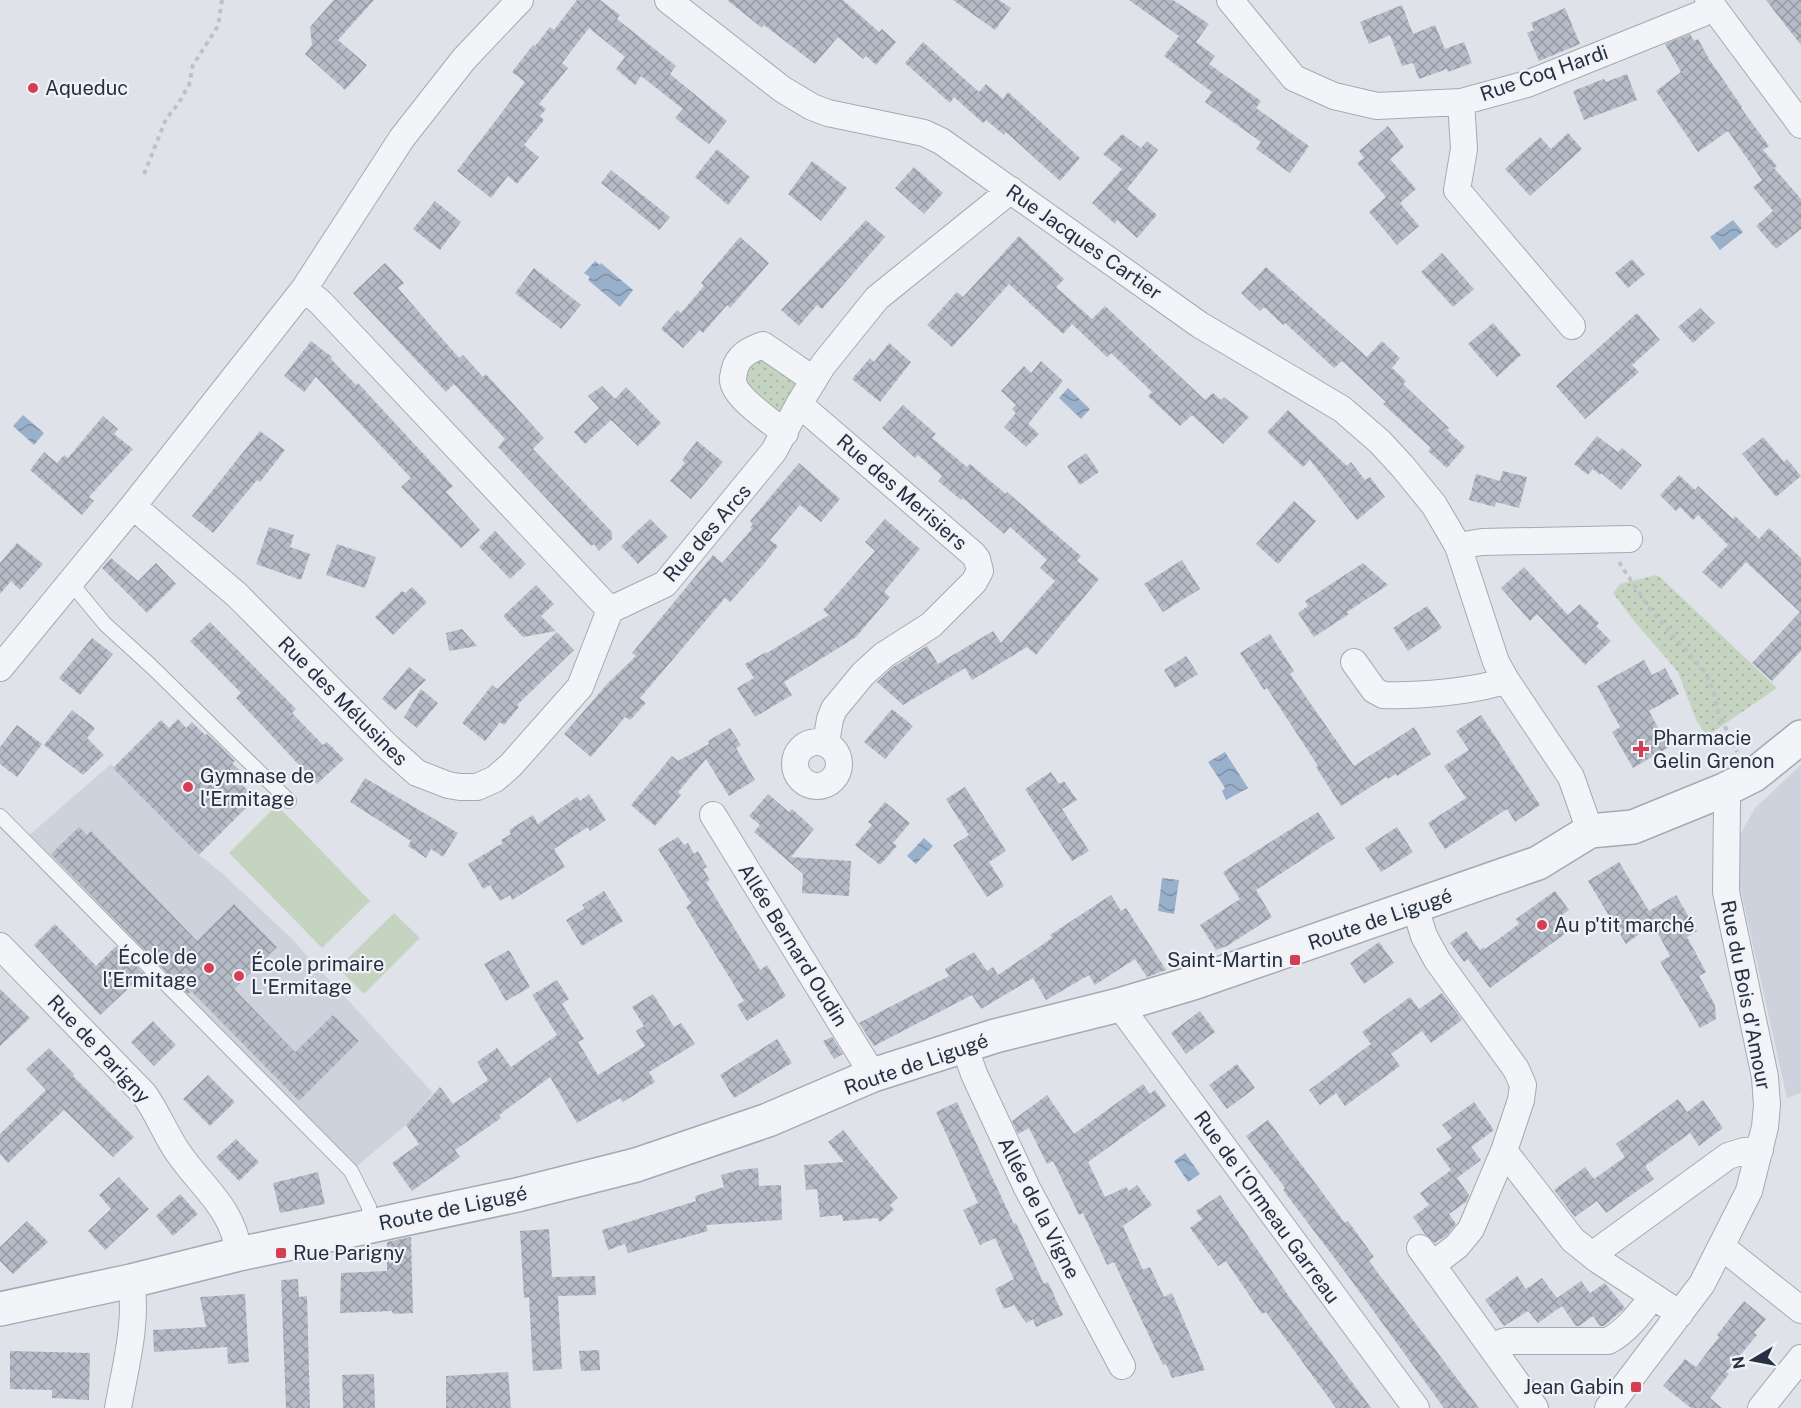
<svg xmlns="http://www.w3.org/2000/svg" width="1801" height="1408" font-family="'Public Sans',sans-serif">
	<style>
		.built { fill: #cdd2dc }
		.grass { fill: url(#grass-dots) }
		.pitch { fill: #c5d4c0 }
		.water { fill: url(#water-waves) }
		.building { fill: url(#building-cross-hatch) }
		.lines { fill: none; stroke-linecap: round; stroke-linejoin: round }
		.service-casing { stroke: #a4aab4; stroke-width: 16 }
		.minor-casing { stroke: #a4aab4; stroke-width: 28 }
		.tertiary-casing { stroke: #a4aab4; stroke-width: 36 }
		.path { stroke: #bdc1c8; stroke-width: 4; stroke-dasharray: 4.5 4.5; stroke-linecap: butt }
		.service { stroke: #f2f4f7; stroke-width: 14 }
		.minor { stroke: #f2f4f7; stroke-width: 26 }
		.tertiary { stroke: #f2f4f7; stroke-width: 33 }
		.poi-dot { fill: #d53e52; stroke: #eff2f7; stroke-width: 2 }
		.labels { text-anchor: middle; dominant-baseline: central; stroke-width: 4.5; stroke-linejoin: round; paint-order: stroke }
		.street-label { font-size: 20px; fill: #273042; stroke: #eff2f7 }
		.poi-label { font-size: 20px; fill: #273042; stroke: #eff2f7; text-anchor: start }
	</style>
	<defs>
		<pattern id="grass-dots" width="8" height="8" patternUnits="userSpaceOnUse" patternTransform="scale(1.5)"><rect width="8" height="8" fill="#c5d4c0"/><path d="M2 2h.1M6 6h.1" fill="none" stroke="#a9b6a6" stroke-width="1.8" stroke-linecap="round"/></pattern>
		<pattern id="water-waves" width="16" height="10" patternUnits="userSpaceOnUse" patternTransform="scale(1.5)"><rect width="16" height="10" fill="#99b0cb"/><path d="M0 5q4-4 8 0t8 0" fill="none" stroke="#7d90a6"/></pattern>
		<pattern id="building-cross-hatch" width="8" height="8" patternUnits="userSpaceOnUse" patternTransform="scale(1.5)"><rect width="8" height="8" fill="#b6bcc7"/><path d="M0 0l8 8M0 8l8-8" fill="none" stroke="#9499a3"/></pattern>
	</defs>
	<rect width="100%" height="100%" fill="#dfe3e9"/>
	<!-- built -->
	<path class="built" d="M111,764L199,855L222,873L291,938L433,1093L406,1125L357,1166L358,1169L348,1179L20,843Z
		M1801,765V1093L1787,1098L1740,887V835L1755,808Z"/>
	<!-- grass -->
	<path class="grass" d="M761,356L796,374L798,385L781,412L774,414L757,404L742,374Z
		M1656,575L1660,577L1777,688L1707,736L1696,720L1678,672L1635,622L1613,593L1620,584Z"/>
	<!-- pitch -->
	<path class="pitch" d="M277,805L370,901L322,948L229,853Z
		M394,913L420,938L364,994L338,968Z"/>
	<!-- water -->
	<path class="water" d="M1733,220L1743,232L1720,250L1710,237Z
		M595,261L600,265L601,263L633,290L620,307L588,280L590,277L584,273Z
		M1068,388L1090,409L1081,419L1059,398Z
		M23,415L44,433L34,445L13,426Z
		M1225,752L1248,788L1226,800L1222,791L1225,788L1208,762Z
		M924,838L933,846L916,864L907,856Z
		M1162,878L1179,880L1174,914L1158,911Z
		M1185,1153L1200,1174L1188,1182L1174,1161Z"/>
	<!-- building -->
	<path class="building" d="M334,0H374L338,40L367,65L345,90L305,54L312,45L310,27Z
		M577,0H600L620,15L617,19L676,66L670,74L727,121L709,144L675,118L683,109L641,76L635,85L616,69L625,57L589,28L562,63L568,68L539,104L546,109L540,116L544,120L524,145L539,157L517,184L508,176L491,198L457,171L525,82L512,72L533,45L535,46L550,27L554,30Z
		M727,0H843L879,32L882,29L896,42L876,65L866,56L863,59L838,37L815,64L764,25L762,28Z
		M953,0H999L1011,8L995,30Z
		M1129,0H1173L1209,24L1196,42L1215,56L1209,64L1261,101L1256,108L1309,146L1290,173L1256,149L1261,142L1205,102L1212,92L1164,56L1179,36Z
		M1766,0H1801V45L1786,26Z
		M1402,5L1413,34L1435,25L1445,49L1464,42L1472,63L1448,72L1447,69L1419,79L1413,63L1402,66L1390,35L1369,44L1360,22Z
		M1565,8L1580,44L1539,61L1527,33L1534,30L1531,23Z
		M1690,34L1694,41L1698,39L1709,59L1742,107L1741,108L1769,146L1763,150L1777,166L1774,168L1801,199V229L1776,249L1756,226L1773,211L1753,187L1762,180L1728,131L1698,152L1656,91L1681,72L1665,44Z
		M923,42L979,92L986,84L1003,99L1008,92L1080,158L1060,181L1006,132L1004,135L986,120L983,123L954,97L950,103L905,63Z
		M1627,74L1637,100L1584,120L1573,91L1604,79L1606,82Z
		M1388,126L1404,147L1390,159L1416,189L1400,203L1419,226L1397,245L1369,212L1386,197L1357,163L1364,158L1359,151Z
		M1568,133L1582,149L1530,196L1505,169L1540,137L1551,149Z
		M1122,134L1141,148L1147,141L1158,150L1127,189L1157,215L1137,238L1117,220L1115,224L1092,203L1122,169L1103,154Z
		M717,149L750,177L728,205L695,177Z
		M812,161L847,188L821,221L788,194Z
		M914,167L943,193L924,214L895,188Z
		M611,170L670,217L659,230L601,183Z
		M435,201L461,222L440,250L413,229Z
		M866,220L885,237L822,309L817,305L799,326L781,310Z
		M1019,236L1064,279L1056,287L1092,319L1105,306L1205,400L1213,393L1221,400L1224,397L1249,417L1223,444L1192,415L1180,426L1148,396L1152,392L1111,353L1107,357L1072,324L1063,334L1009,284L952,347L927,325L957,292L963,297Z
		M740,237L769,263L730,308L727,305L703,333L700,330L683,348L661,329L677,310L681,313L704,286L701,283Z
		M1442,253L1474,289L1453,307L1421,272Z
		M1632,259L1645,274L1628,288L1615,273Z
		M385,263L404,283L398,288L459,358L463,355L483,377L486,374L544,438L533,449L612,532V539L599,551L594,544L591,546L498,447L505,439L454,384L446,392L353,293Z
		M1266,267L1367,357L1382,341L1400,358L1392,368L1406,381L1403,384L1449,428L1447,430L1465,447L1447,468L1428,451L1431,448L1383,404L1386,402L1342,361L1334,368L1285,323L1283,325L1264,307L1260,311L1241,293Z
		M534,268L581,305L561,329L515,293Z
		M1700,308L1715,323L1693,343L1678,327Z
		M1637,313L1660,340L1632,365L1639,372L1585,419L1556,386Z
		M1493,323L1521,355L1497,377L1468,344Z
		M311,341L332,357L331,359L356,385L358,383L453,486L446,492L480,530L461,548L401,487L411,478L316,377L304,392L284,376Z
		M889,343L911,362L880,402L852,379L870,358L874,362Z
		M1041,361L1063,381L1028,424L1023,419L1039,434L1026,447L1004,427L1016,413L1012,409L1016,405L1001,391L1024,366L1031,373Z
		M602,386L615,399L626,387L661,423L638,446L611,420L585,444L574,432L599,408L588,396Z
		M903,405L936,434L932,438L967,467L970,464L1006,494L1007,492L1081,556L1077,561L1099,579L1036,655L1027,647L972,680L965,668L903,705L877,682L893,667L927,646L938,664L993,631L1001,643L1055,581L1040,568L1047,560L1010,527L1004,534L963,498L961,500L938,481L942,476L918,455L915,458L882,428Z
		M1288,410L1347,466L1351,462L1365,480L1370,477L1385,497L1357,520L1310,460L1303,467L1267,432Z
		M103,416L118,429L114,434L133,449L89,497L94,501L82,515L30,470L44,452L57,463L64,455L68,458Z
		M260,431L285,450L260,482L257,480L213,533L192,516Z
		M1597,436L1618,452L1622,448L1642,465L1621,490L1601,473L1600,475L1593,469L1588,475L1574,464Z
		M1763,437L1784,462L1787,459L1801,476L1776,497L1742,454Z
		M697,441L723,462L691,499L670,481L685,463L682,460Z
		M1086,453L1099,472L1080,485L1067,466Z
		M799,463L840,499L821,522L800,505L770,540L778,546L763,565L730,602L725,598L640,698L646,703L630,720L625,717L591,757L564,734L608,683L636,656L632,653L713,555L722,563L752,529L750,527L753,524L750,521Z
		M1503,471L1527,477L1519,508L1496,502L1495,507L1469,500L1476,474L1500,481Z
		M1679,475L1695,490L1698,486L1733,519L1735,516L1759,539L1769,528L1801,558V651L1772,681L1752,663L1800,612L1746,562L1721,589L1702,572L1728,545L1698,515L1693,520L1680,507L1676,511L1660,495Z
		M1294,501L1316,521L1278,564L1256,544Z
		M650,519L668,537L638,564L621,546Z
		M885,519L920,549L884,592L890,597L856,637L784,682L792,695L755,717L737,688L754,678L745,664L766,652L767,653L829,615L823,610L875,551L865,542Z
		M269,527L294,535L290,547L310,554L301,580L256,564Z
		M495,531L526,564L510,579L479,547Z
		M17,543L43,564L20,590L11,581L0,594V563Z
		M337,544L376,557L365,588L326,575Z
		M111,558L138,581L156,563L176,584L147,613L102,568Z
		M1182,560L1200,589L1163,612L1144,584Z
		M1363,563L1388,585L1347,612L1349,614L1314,637L1298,613L1308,606L1305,601Z
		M1524,567L1568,615L1580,604L1599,623L1596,626L1611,641L1585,665L1537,614L1530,621L1501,588Z
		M536,585L554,604L541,616L556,631L523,637L503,616Z
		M412,587L427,602L393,635L375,617L402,591L405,593Z
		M1427,606L1442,628L1408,651L1393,628Z
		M210,622L296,709L292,713L323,745L327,742L344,759L317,784L236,698L241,693L190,641Z
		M462,629L477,646L449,651L446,633Z
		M557,632L574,650L517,705L519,707L504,725L500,722L485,741L462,723L492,685L497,689Z
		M1270,634L1294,671L1290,674L1354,766L1414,727L1431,754L1397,776L1396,774L1388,779L1386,777L1341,806L1316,767L1318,766L1267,688L1264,690L1240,653Z
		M92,638L113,654L80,695L59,678Z
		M1186,656L1198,674L1175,688L1164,670Z
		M1644,660L1652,675L1665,668L1679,694L1649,711L1669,747L1633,768L1612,732L1620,727L1597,686Z
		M409,667L426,680L395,710L382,699Z
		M421,689L438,703L417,728L404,717Z
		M892,709L913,726L885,759L864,742Z
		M72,710L95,728L87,738L104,755L83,775L44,745Z
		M1481,715L1540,805L1515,822L1507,809L1445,849L1428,823L1466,798L1444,766L1469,750L1456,731Z
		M178,719L186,728L192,722L205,735L207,734L220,746L235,761L232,763L246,776L240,782L248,791L240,800L247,807L199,855L113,768L161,720L169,728Z
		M17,725L42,744L17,777L0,764V747Z
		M730,728L741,745L736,748L755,780L729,796L706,759L678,792L681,795L655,826L631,805L672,756L678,761L709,744L708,741Z
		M1051,772L1059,784L1064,781L1077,800L1062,809L1089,851L1072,861L1025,789Z
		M365,778L458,833L443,857L431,849L426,858L408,846L411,841L350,802Z
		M965,787L1006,851L989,862L1004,886L987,897L953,845L969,835L946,799Z
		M589,794L606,820L590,831L588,827L554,849L565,867L512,900L510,895L500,901L490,885L483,889L468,864L503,843L501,840L511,834L509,830L533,815L538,824L577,797L580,801Z
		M768,794L789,812L792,809L814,829L791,857L851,861L849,896L802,893L803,874L754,832L760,825L749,816Z
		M885,802L910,823L893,843L897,846L880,865L855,845L872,825L868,822Z
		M1318,812L1335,838L1256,890L1272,917L1227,946L1216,950L1200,925L1240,899L1223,872Z
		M79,827L87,835L91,831L197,941L234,904L277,947L234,989L295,1052L333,1015L359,1041L299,1101L191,991L188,994L51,854Z
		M1397,827L1413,852L1381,872L1365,848Z
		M678,837L684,845L688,843L694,854L698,851L707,867L703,869L710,880L706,882L760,970L767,965L786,996L747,1021L737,1005L744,1001L686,907L691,903L658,849Z
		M1619,862L1649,911L1676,895L1679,900L1697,931L1687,937L1706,972L1699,976L1715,1005L1716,1019L1700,1028L1660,962L1670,956L1653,924L1626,944L1588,881Z
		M604,891L623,921L582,946L566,920L585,908L582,905Z
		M1555,891L1569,910L1559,917L1569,931L1490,988L1468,959L1464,962L1450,943L1466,931L1480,950L1484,947L1485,949L1519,924L1516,919Z
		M1111,895L1121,911L1126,908L1166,970L1147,977L1135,959L1095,985L1089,975L1046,1000L1033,978L981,1009L972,995L874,1046L859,1023L949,976L945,969L974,952L987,971L993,967L998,975L1052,938L1050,935Z
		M55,924L96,966L116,946L144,974L100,1015L34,945Z
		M1379,942L1394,963L1364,984L1350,963Z
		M509,950L530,987L506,1001L484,964Z
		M557,980L569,999L562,1004L584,1039L578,1042L598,1075L645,1046L636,1031L644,1026L632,1007L653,994L674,1027L681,1023L695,1044L649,1072L655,1082L623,1102L620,1098L577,1123L550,1077L499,1115L501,1118L455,1150L460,1157L412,1191L392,1163L419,1144L406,1125L440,1087L453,1104L488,1080L477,1062L497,1048L511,1067L557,1035L532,995Z
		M0,989L30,1018L0,1046Z
		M1442,993L1462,1020L1431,1043L1422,1031L1391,1054L1400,1066L1345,1106L1336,1093L1320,1105L1309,1090L1371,1044L1362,1032L1410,997L1419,1009Z
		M1200,1011L1215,1032L1186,1054L1171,1033Z
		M153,1021L176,1045L154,1066L131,1042Z
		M832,1037L843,1054L834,1059L823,1041Z
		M777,1039L792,1063L734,1098L720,1075Z
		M49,1048L74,1074L73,1076L134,1137L113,1157L64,1110L8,1163L0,1154V1134L46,1090L26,1069Z
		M1237,1064L1255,1088L1227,1109L1209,1085Z
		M208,1075L235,1102L210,1126L183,1099Z
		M1143,1084L1150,1094L1155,1090L1166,1106L1088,1162L1105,1197L1126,1187L1129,1191L1137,1185L1152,1205L1123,1226L1143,1270L1150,1267L1164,1297L1172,1293L1205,1370L1172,1378L1166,1364L1163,1365L1114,1262L1107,1265L1083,1213L1079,1215L1053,1161L1047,1164L1029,1128L1018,1134L1012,1121L1047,1095L1074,1134Z
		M1678,1099L1687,1112L1703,1100L1723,1128L1699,1146L1690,1133L1645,1166L1654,1179L1606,1213L1597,1201L1575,1217L1554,1190L1585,1167L1594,1179L1625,1157L1616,1144Z
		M957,1102L1014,1224L1016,1223L1044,1284L1048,1282L1063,1315L1036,1327L1033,1319L1026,1323L1014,1305L1004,1309L995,1289L1014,1279L995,1238L980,1245L963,1210L978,1203L936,1112Z
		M1474,1102L1494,1130L1471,1147L1481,1160L1457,1178L1469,1195L1466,1202L1449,1214L1456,1224L1447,1235L1435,1243L1425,1234L1413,1217L1429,1205L1420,1193L1451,1170L1436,1149L1452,1138L1442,1125Z
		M1268,1120L1345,1223L1348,1221L1374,1257L1369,1261L1479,1408H1444L1348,1276L1283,1190L1285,1188L1246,1136Z
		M843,1130L898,1198L890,1205L894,1210L880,1222L877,1218L843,1221L842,1215L820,1217L817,1189L806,1190L804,1165L844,1162L828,1142Z
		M236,1139L259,1162L239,1181L216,1157Z
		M758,1168L759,1186L781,1185L782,1220L706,1225L708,1231L628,1253L625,1244L608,1250L602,1230L696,1201L695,1196L724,1187L721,1175L739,1170Z
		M318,1172L325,1204L280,1213L273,1183Z
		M119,1177L149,1209L105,1250L88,1231L111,1209L99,1195Z
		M180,1194L198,1214L173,1236L156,1216Z
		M1220,1195L1290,1298L1371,1408H1336L1266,1312L1262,1314L1226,1261L1218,1266L1190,1228L1202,1219L1196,1211Z
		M27,1221L48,1242L13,1274L0,1261V1247Z
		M549,1229L552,1277L595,1276L596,1295L558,1296L562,1369L533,1371L529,1297L524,1298L520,1231Z
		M411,1237L413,1313L393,1314L392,1311L340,1313L341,1273L387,1271V1242Z
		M1517,1276L1526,1289L1542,1278L1557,1298L1581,1281L1590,1293L1605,1283L1625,1308L1604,1326H1600L1593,1316L1579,1326H1576L1562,1306L1538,1323L1528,1311L1504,1326L1485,1300Z
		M298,1279L299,1297L307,1296L310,1408H286L281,1280Z
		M245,1294L249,1362L228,1364L227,1347L154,1352L153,1330L206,1327L200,1297Z
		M1744,1301L1766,1319L1754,1333L1757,1335L1726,1372L1729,1374L1710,1398L1722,1408H1691L1663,1386L1685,1359L1696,1367L1719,1337L1717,1335Z
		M599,1350L600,1370L581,1371L579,1351Z
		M10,1351L90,1353L89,1400L52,1398V1390L10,1389Z
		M508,1372L511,1408H446V1376Z
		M374,1374L375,1408H343L342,1375Z"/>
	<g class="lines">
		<!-- service casing -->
		<g class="service-casing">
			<path id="service" d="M71,583L105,624L151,666L289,801
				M0,816L351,1171L369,1207L370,1226"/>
		</g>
		<!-- minor casing -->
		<g class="minor-casing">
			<path id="minor" d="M668,0L782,89L812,107L828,113L924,133L941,141L1200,325L1342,409L1380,442L1403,467L1434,505L1458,546L1496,662L1506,680L1571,777L1590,831
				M1230,0L1294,78L1334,96L1377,106L1461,102L1527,84L1701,14L1711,6
				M1708,0L1801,125
				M1461,102L1464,149L1457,190L1572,326
				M304,289L320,302L610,610L665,584L774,451L799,404L823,365L877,298L1011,190
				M799,404L973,554L977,559L980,571L974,582L931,625L884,655L863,674L834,709L830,719L826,743
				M785,433C772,422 735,398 733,381C732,378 734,375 734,372C737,356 749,350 763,345L814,380
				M133,506L237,595L389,748L417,773L448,785L460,787H477L495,779L511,765L580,687L610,610
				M1458,546L1482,542L1629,539
				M1354,662L1374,690L1383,695C1416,696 1475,692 1506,680
				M0,668L133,506L304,289L402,138L464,59L520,0
				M795 764a22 22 0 1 1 44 0a22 22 0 1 1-44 0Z
				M713,815L873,1075
				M1415,907L1424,936L1437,960L1516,1069L1523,1085L1521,1100L1504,1151L1573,1240L1598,1260L1680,1314
				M0,946L144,1094C157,1112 165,1133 177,1151C202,1188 233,1207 239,1254
				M1119,1005L1416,1408
				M964,1045L974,1074L1027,1188L1122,1366
				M1722,1247L1801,1310
				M1420,1248L1535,1408
				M1592,1255L1728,1156L1744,1151L1760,1150
				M1432,1265L1457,1246L1471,1229L1504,1151
				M1491,1346L1506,1341H1608C1627,1331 1640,1313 1653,1296
				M118,1408C125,1368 138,1322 131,1281
				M1608,1408L1702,1284L1749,1191L1765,1127L1767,1105L1765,1077L1726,892L1727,803L1724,790
				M1761,1408L1801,1358"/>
		</g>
		<!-- tertiary casing -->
		<g class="tertiary-casing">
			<path id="tertiary" d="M0,1309L131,1281L239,1254L517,1195L636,1165L768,1120L873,1075L995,1036L1119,1005L1193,983L1538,863L1590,831L1633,827L1724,790L1754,775L1801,737"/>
		</g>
		<!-- path -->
		<path class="path" d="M144,174L166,119L178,104L189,85L193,65L218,26L222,0
			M1619,562L1649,608L1705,672L1713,689L1718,712L1737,752"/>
		<!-- service -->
		<use href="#service" class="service"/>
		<!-- minor -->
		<use href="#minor" class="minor"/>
		<!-- tertiary -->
		<use href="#tertiary" class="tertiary"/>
	</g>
	<!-- markers -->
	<g class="poi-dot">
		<circle cx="33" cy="88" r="6"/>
		<path d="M1638 740h6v6h6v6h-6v6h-6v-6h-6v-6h6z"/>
		<circle cx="188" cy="787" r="6"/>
		<circle cx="1542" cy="925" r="6"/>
		<rect x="1289" y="954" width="12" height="12" rx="3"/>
		<circle cx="209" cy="968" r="6"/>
		<circle cx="239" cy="976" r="6"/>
		<rect x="275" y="1247" width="12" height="12" rx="3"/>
		<rect x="1630" y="1381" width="12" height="12" rx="3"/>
	</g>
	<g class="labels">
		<!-- street labels -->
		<g class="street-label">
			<text transform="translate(1544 73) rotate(-19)">Rue Coq Hardi</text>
			<text transform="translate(1084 242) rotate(35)">Rue Jacques Cartier</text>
			<text transform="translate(902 492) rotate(41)">Rue des Merisiers</text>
			<text transform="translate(707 533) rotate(-49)">Rue des Arcs</text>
			<text transform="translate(343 701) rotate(45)">Rue des Mélusines</text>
			<text transform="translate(1380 919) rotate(-19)">Route de Ligugé</text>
			<text transform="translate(793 945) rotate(58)">Allée Bernard Oudin</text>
			<text transform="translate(1746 995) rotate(79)">Rue du Bois d'Amour</text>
			<text transform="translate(99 1049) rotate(47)">Rue de Parigny</text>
			<text transform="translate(916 1064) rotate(-19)">Route de Ligugé</text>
			<text transform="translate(1267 1207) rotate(54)">Rue de l'Ormeau Garreau</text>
			<text transform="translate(453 1208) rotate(-12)">Route de Ligugé</text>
			<text transform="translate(1039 1208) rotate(63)">Allée de la Vigne</text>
		</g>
		<!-- poi labels -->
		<g class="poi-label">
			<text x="45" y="88">Aqueduc</text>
			<text x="1653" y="738">Pharmacie<tspan x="1653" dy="23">Gelin Grenon</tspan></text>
			<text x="200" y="776">Gymnase de<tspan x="200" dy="23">l'Ermitage</tspan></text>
			<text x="1554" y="925">Au p'tit marché</text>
			<text x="197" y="957" text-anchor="end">École de<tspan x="197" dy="23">l'Ermitage</tspan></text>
			<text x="1283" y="960" text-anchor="end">Saint-Martin</text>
			<text x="251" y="964">École primaire<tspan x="251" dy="23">L'Ermitage</tspan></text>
			<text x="293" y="1253">Rue Parigny</text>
			<text x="1624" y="1387" text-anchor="end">Jean Gabin</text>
		</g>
	</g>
	<!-- north arrow -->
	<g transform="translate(1753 1360) rotate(260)" stroke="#eff2f7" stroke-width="4.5" paint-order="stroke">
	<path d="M0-4.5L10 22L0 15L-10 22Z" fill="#273042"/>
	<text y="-9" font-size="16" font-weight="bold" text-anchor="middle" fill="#273042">N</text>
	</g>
</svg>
